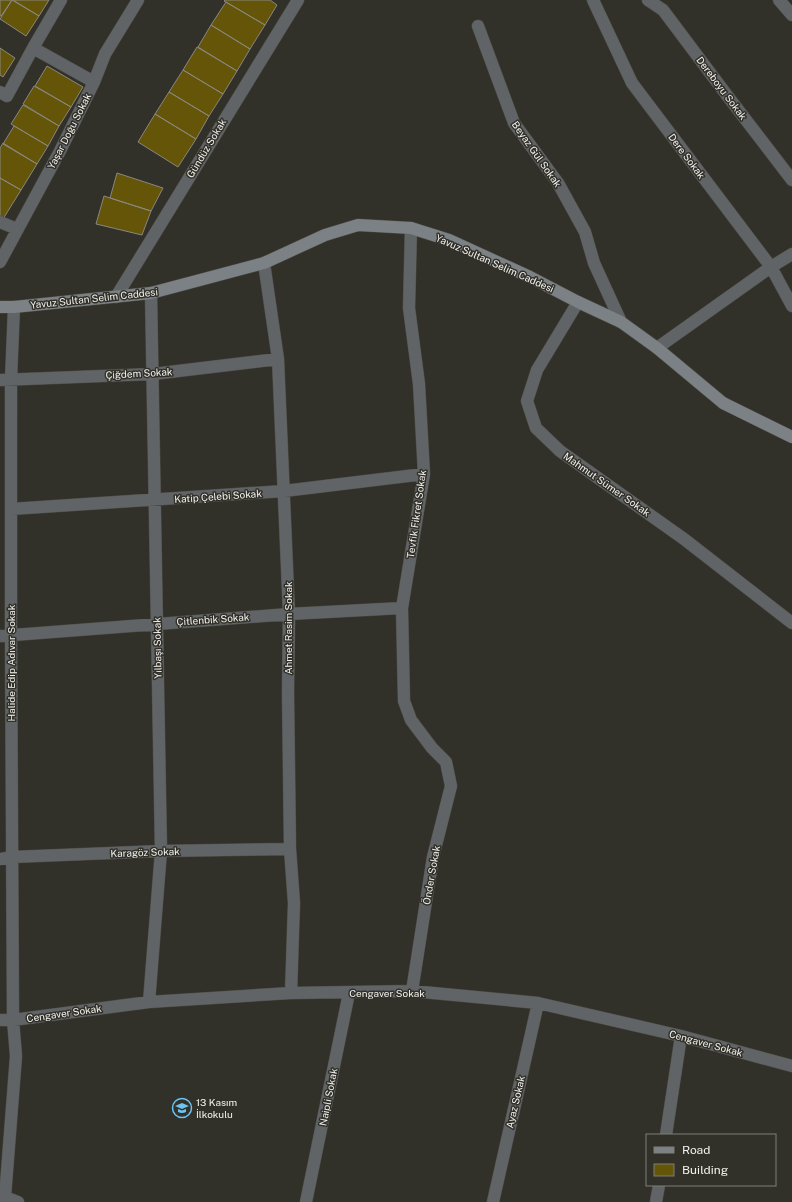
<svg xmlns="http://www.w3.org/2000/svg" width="792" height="1202" font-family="'Public Sans',sans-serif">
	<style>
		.building { fill: #655508; stroke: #89877f }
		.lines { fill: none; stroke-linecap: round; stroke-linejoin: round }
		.street-casing { stroke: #4c4b45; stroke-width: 13 }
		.secondary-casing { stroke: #4c4b45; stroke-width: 13 }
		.street { stroke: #606466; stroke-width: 12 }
		.secondary { stroke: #7b8184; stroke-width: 12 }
		.labels { text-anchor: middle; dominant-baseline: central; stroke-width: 3; stroke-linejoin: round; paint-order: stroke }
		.street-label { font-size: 10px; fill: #f3f2ee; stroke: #313029 }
		.poi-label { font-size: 10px; fill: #f3f2ee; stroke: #313029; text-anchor: start }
	</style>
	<rect width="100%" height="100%" fill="#313029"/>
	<!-- building -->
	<path class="building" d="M0,0H12L1,16H0Z
		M12,0L39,16L26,36L0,19Z
		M13,0H49L39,16Z
		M225,0H270L277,5L265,25L224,1Z
		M226,2L265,25L250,49L211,25Z
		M211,25L250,49L237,71L198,47Z
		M197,47L237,71L223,94L183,70Z
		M0,48L15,58L3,77L0,75Z
		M47,66L83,87L71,107L35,86Z
		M183,70L223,94L209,116L169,92Z
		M34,86L71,107L59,126L23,104Z
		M169,92L209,116L196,139L155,114Z
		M23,105L59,126L48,146L11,124Z
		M155,114L196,139L178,167L138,142Z
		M14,126L48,146L37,164L3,144Z
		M3,143L37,164L21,190L0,178V148Z
		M117,173L163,188L151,211L110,198Z
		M0,178L21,190L3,219L0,217Z
		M104,196L151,211L142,235L96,224Z"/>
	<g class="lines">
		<!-- street casing -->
		<g class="street-casing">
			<path id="street" d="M593,0L632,83L771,267L792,306
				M648,0L663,10L726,94L792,180
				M779,0L792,15
				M478,26L514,123L558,183L585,232L594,263L621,322
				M33,48L94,82
				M0,92L7,96L33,48L61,0
				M0,222L17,229
				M411,228L409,308L419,384L424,474L402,608L404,701L411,720L432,748L446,762L451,786L433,857L412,991
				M0,262L60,151L94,82L105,54L138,0
				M264,263L278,359L289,614L288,692L290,849L294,903L291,993
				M116,297L298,0
				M578,302L537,370L527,401L536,428L560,451L684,539L792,623
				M657,348L771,267L792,254
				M0,380L153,374L278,359
				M11,509L284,491L424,474
				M0,636L289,614L402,608
				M0,859L12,857L161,851L290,849
				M149,1002L161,851L151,293
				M0,1020H13L149,1002L291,993L412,991L538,1003L681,1036L792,1066
				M666,1135L681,1036
				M5,1197L18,1202
				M3,1202L5,1197L16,1056L13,1020L11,636V379L14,307
				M306,1202L349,993
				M493,1202L538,1003
				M656,1202L659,1185"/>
		</g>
		<!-- secondary casing -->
		<g class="secondary-casing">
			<path id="secondary" d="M0,307H14L151,293L264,263L325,235L358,225L411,228L449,240L530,277L578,302L621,322L657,348L723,403L792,437"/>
		</g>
		<!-- street -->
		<use href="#street" class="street"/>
		<!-- secondary -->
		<use href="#secondary" class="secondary"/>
	</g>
	<!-- icons -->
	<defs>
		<g id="school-ring" transform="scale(1)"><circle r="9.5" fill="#313029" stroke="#6bc3f2" stroke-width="1.5"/><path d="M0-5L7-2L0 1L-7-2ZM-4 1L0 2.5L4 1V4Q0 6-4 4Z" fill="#6bc3f2"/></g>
	</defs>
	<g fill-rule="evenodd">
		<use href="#school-ring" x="182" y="1108"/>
	</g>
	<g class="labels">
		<!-- street labels -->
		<g class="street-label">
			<text transform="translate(722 88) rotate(53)">Dereboyu Sokak</text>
			<text transform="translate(69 131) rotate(-63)">Yaşar Doğu Sokak</text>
			<text transform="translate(206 148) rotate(-59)">Gündüz Sokak</text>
			<text transform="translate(537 154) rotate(55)">Beyaz Gül Sokak</text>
			<text transform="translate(687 156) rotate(53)">Dere Sokak</text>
			<text transform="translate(495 263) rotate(24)">Yavuz Sultan Selim Caddesi</text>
			<text transform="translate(94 298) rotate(-6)">Yavuz Sultan Selim Caddesi</text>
			<text transform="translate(139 373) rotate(-3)">Çiğdem Sokak</text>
			<text transform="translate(607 484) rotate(35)">Mahmut Sümer Sokak</text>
			<text transform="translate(218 496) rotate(-4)">Katip Çelebi Sokak</text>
			<text transform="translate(416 514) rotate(-82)">Tevfik Fikret Sokak</text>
			<text transform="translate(213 619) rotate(-4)">Çitlenbik Sokak</text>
			<text transform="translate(288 628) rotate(-90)">Ahmet Rasim Sokak</text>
			<text transform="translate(157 648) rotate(-91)">Yılbaşı Sokak</text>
			<text transform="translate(11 663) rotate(-90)">Halide Edip Adıvar Sokak</text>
			<text transform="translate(145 852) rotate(-2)">Karagöz Sokak</text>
			<text transform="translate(431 875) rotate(-80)">Önder Sokak</text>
			<text x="387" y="993">Cengaver Sokak</text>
			<text transform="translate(64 1013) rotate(-8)">Cengaver Sokak</text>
			<text transform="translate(706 1043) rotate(15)">Cengaver Sokak</text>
			<text transform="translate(328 1097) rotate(-79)">Naipli Sokak</text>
			<text transform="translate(515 1102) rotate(-77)">Ayaz Sokak</text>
		</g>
		<!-- poi labels -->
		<g class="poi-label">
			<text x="196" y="1102">13 Kasım<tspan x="196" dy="12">İlkokulu</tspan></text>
		</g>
	</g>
	<!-- legend -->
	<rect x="646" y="1134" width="130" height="52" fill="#313029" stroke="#7f7e78"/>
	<rect x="654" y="1147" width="20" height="6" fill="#7b8184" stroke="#7f7e78"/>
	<text x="682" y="1154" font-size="12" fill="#f3f2ee">Road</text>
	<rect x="654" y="1164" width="20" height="12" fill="#655508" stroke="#7f7e78"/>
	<text x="682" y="1174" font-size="12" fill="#f3f2ee">Building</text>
</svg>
